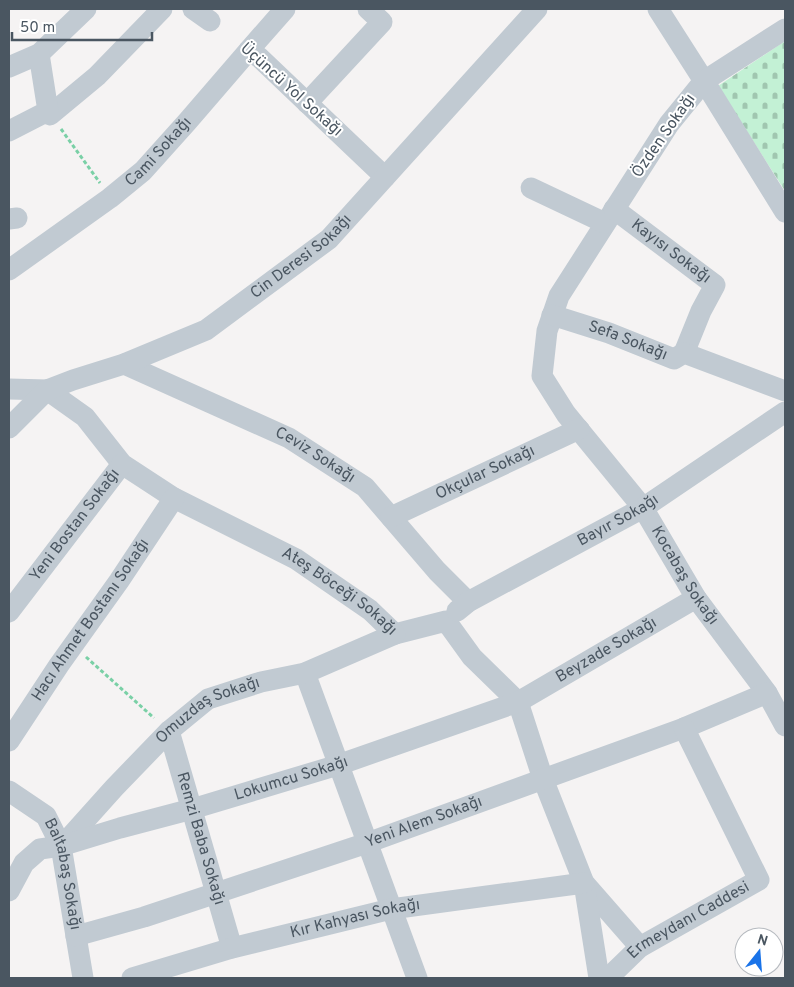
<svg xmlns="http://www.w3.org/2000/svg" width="794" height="987" font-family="Overpass,sans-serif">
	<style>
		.cemetery { fill: url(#cemetery-stones) }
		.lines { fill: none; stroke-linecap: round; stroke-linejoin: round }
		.path { stroke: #7ad0a6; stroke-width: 3; stroke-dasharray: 4 2.5; stroke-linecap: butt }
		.street { stroke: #c1cad2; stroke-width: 21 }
		.labels { text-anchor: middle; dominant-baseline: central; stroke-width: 4; stroke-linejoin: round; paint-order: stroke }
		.street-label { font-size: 16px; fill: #4a5661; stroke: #fff }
	</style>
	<defs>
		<pattern id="cemetery-stones" width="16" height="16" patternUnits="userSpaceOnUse" patternTransform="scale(1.25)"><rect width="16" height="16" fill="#c3f1d5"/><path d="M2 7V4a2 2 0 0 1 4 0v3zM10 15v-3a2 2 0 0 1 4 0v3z" fill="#a0c6b0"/></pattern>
	</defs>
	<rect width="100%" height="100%" fill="#f5f3f3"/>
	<!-- cemetery -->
	<path class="cemetery" d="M785,41V191L718,86Z"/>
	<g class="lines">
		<!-- path -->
		<path class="path" d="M61,129L100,183
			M86,657L154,718"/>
		<!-- street -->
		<g class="street">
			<path d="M193,9L210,21"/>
			<path d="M658,9L704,81L785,212"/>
			<path id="s1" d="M785,29L704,81L669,124L559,296L547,331L542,376L566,414L643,508L696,598L767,693L785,726"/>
			<path d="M249,50L260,58L385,177"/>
			<path d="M9,67L39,54L86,9"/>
			<path d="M307,103L382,22L368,9"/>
			<path d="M50,115L97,76L162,9"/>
			<path d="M9,131L48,111L39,54"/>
			<path d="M531,188L605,223"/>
			<path id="s2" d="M614,209L715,285L701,311L684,353"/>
			<path d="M9,219L17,218"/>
			<path id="s3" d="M9,270L110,198L143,171L187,122L249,50L285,9"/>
			<path id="s4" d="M552,315L609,333L674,359L684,353L785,391"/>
			<path id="s5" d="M124,364L289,438L365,487L437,571L468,602"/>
			<path d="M9,389L47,390"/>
			<path id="s6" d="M47,390L85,417L122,464L174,498L296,559L370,610L395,634L446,621L472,657L518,702L543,779L584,883L640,947"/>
			<path id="s7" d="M9,428L47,390L73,380L124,364L206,330L329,239L537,9"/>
			<path id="s8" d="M391,517L579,429"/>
			<path id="s9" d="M457,611L468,602L643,508L785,412"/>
			<path id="s10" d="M9,612L122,464"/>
			<path d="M305,673L417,978"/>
			<path id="s11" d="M169,731L232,948"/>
			<path id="s12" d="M9,741L59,665L119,581L174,498"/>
			<path id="s13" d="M9,791L46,816L61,846L83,978"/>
			<path id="s14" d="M62,846L114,788L169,731L208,699L261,682L305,673L395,634"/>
			<path d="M584,883L599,978"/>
			<path id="s15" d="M9,891L24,863L40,849L61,846L120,828L192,809L338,765L518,702L696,598"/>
			<path id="s16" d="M76,936L144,917L367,843L684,728L767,693"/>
			<path id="s17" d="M132,978L232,948L391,909L584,883"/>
			<path id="s18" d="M608,978L640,947L759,880L684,728"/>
		</g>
	</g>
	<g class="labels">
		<!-- street labels -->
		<g class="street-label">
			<text transform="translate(291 90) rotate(42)">Üçüncü Yol Sokağı</text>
			<text transform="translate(664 136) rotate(-55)">Özden Sokağı</text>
			<text stroke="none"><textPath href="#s3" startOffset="191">Cami Sokağı</textPath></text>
			<text stroke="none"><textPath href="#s2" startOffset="71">Kayısı Sokağı</textPath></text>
			<text stroke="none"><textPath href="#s7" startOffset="344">Cin Deresi Sokağı</textPath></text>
			<text stroke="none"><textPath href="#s4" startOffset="80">Sefa Sokağı</textPath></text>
			<text stroke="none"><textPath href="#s5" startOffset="212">Ceviz Sokağı</textPath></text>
			<text stroke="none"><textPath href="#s8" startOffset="104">Okçular Sokağı</textPath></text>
			<text stroke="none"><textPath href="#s9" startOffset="185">Bayır Sokağı</textPath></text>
			<text stroke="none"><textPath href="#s10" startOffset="109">Yeni Bostan Sokağı</textPath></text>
			<text stroke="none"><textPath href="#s1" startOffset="684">Kocabaş Sokağı</textPath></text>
			<text stroke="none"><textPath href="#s6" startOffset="359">Ateş Böceği Sokağı</textPath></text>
			<text stroke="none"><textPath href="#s12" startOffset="146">Hacı Ahmet Bostanı Sokağı</textPath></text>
			<text stroke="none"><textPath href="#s15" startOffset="656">Beyzade Sokağı</textPath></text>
			<text stroke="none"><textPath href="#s14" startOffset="202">Omuzdaş Sokağı</textPath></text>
			<text stroke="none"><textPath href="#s15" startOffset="314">Lokumcu Sokağı</textPath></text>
			<text stroke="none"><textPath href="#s16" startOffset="366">Yeni Alem Sokağı</textPath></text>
			<text stroke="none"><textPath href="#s11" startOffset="112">Remzi Baba Sokağı</textPath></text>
			<text stroke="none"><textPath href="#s13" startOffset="106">Baltabaş Sokağı</textPath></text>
			<text stroke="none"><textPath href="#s17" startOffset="231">Kır Kahyası Sokağı</textPath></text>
			<text stroke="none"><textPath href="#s18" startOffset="100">Ermeydanı Caddesi</textPath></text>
		</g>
	</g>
	<!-- border -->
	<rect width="794" height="987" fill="none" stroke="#4a5661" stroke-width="20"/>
	<!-- north arrow -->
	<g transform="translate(759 952) rotate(17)"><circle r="24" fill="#ffffff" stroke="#b7bbc0"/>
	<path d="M0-4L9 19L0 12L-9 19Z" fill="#1a73e8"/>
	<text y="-8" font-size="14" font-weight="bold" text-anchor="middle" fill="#4a5661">N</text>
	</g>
	<!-- scale -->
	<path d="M12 32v8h140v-8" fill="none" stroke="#4a5661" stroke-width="2.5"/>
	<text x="20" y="32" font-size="15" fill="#4a5661" stroke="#ffffff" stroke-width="4" paint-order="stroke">50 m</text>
</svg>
